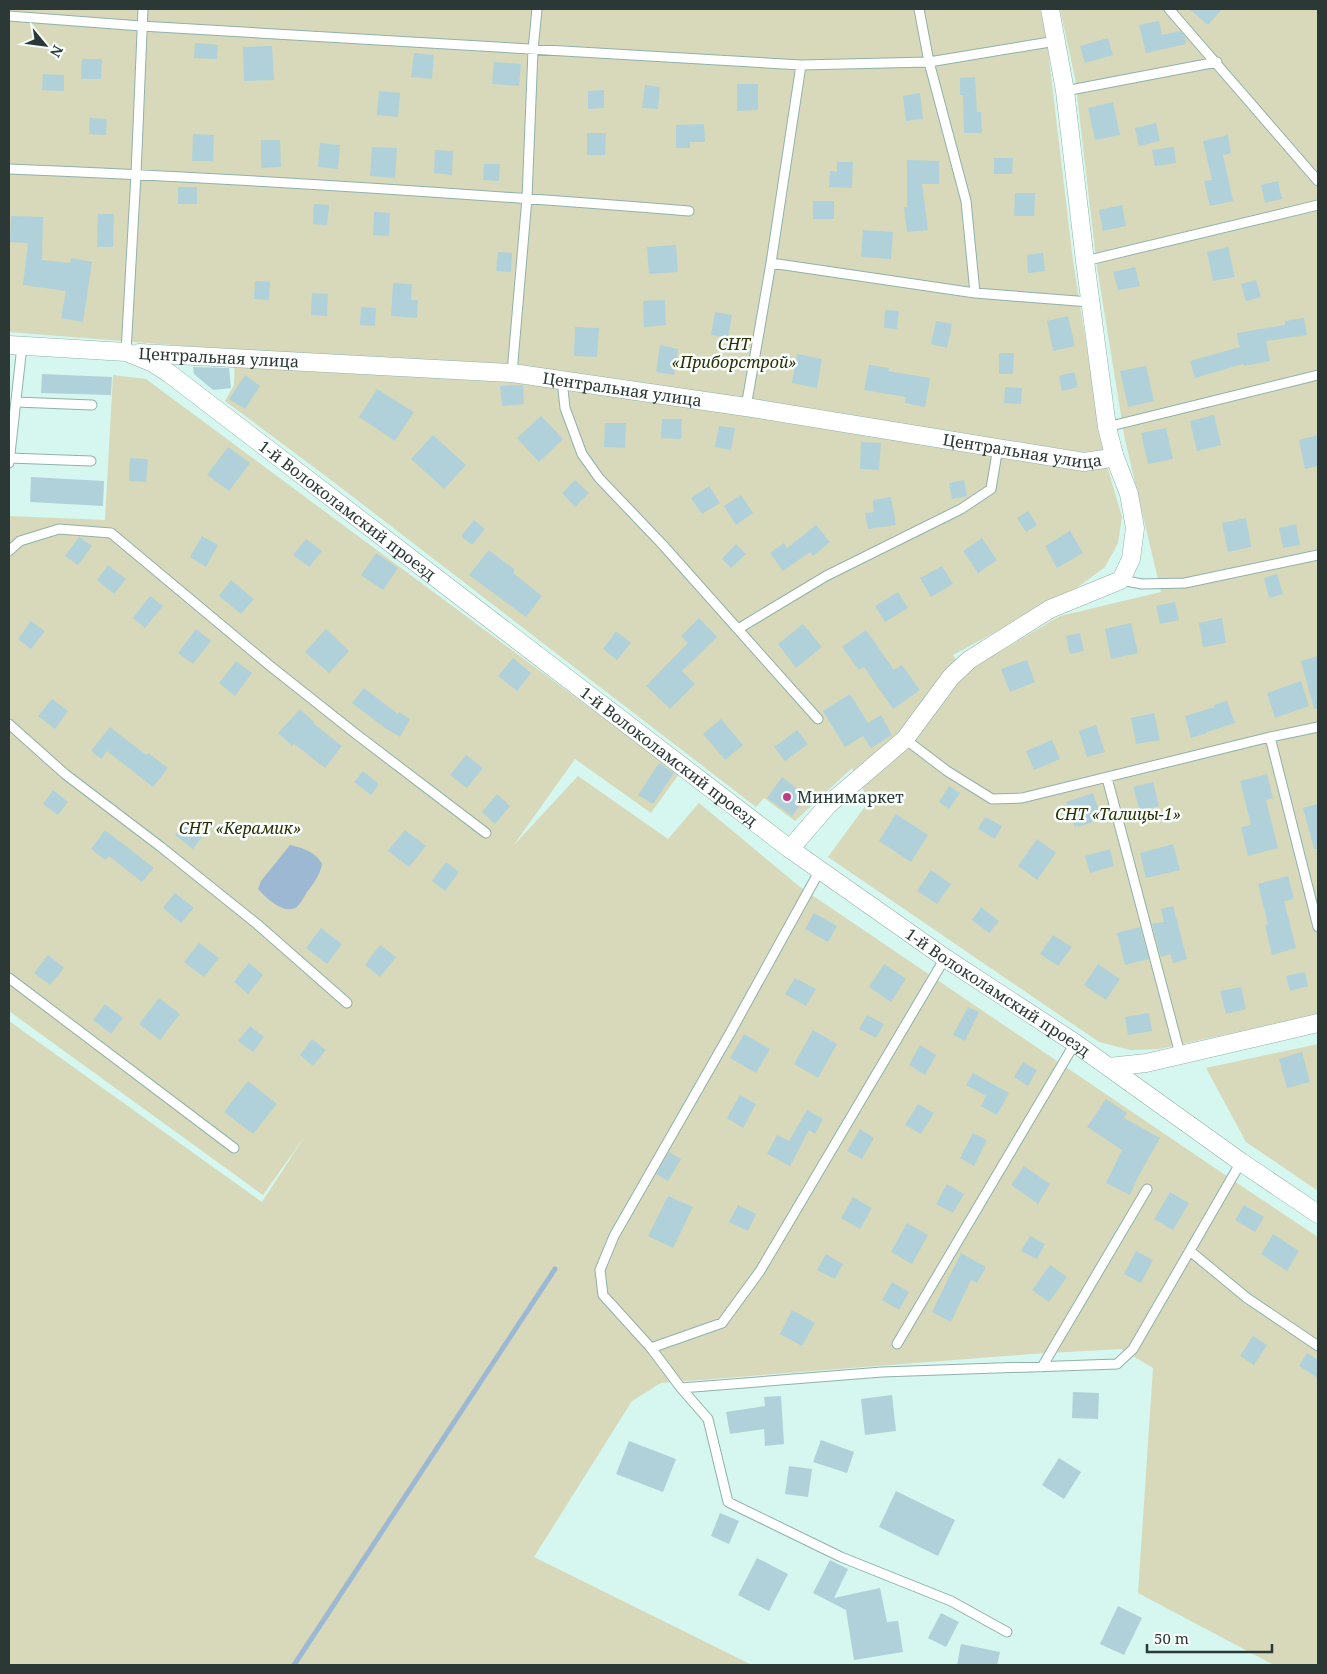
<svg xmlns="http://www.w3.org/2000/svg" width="1327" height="1674" font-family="'Noto Serif',serif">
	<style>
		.green { fill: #d7d9ba }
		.water { fill: #9db8d2 }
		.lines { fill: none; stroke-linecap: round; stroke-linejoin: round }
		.stream { stroke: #9db8d2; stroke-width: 5 }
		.building { fill: #b0d1d9 }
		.service-casing { stroke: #90b1a9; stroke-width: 11 }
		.minor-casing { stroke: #90b1a9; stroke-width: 19 }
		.service { stroke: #fff; stroke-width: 9 }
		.minor { stroke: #fff; stroke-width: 18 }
		.poi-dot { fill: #bc3c86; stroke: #f7fefc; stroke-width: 2 }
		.labels { text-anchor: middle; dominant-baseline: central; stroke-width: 5; stroke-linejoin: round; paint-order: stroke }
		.park-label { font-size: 16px; font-style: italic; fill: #2d2e01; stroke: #f7fefc }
		.street-label { font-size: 16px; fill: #2b3835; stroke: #f7fefc }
		.poi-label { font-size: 16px; fill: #2b3835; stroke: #f7fefc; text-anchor: start }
	</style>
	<rect width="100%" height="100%" fill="#d5f7ef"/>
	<!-- green -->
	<path class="green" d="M9,9H1040L1046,33L1073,261L1096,406L1105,459L1122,517L1118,543L1105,567L1078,587L953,655L965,672L1060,616L1161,592L1125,440L1097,267L1075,78L1060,9H1318V1014L1159,1049L1130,1050L1099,1042L828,857L869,801L852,768L795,821L764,798L756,807L335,483L225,401L234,385L235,350L9,332Z
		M113,375L146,379L679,774L651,813L575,759L513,846L578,776L668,839L699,803L800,887L1237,1183L1318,1237V1665H1274L1138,1593L1153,1368L1121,1349L1032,1354L661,1383L632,1401L534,1557L752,1665H9V1021L262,1202L305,1136L263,1195L9,1011V516L105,520Z
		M1318,1044V1191L1246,1142L1206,1068Z"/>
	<!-- water -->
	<path class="water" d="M290,845C303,848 316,852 322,864C320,875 314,883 307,892C304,897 300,905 295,908C283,914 265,897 258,889L261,881Z"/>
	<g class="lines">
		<!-- stream -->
		<path class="stream" d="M294,1665L555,1269"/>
	</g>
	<!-- building -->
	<path class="building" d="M1189,9H1222L1208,25Z
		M1159,21L1162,35L1180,31L1185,37L1186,44L1146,53L1139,25Z
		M1108,38L1113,55L1085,63L1080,46Z
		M195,43L218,45L217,59L194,58Z
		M272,46L274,80L244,81L243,47Z
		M414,53L434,55L432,79L411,77Z
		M82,59H102L101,79H81Z
		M494,62L521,64L519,86L492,84Z
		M43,74L64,75V91L42,90Z
		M975,77L977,112H981L982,133H964L963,95H960V78Z
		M737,84H758V110L737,111Z
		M645,85L660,87L658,109L642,108Z
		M604,90V108L588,109V91Z
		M379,91L400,93L398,117L377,115Z
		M920,93L923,119L906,121L903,96Z
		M1113,102L1120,135L1095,140L1088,108Z
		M90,118L107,119L106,135L89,134Z
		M1156,123L1160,141L1139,146L1135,128Z
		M704,124L705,142H690V148H676V125Z
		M587,133H606L605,155H587Z
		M193,134L214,135L213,161H192Z
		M1228,135L1231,153L1223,155L1233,201L1210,206L1204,181L1212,180L1203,141Z
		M261,140H280L281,167L261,168Z
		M320,143L340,145L338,169L318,167Z
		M372,147L397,148L395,178L370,176Z
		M1174,147L1176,163L1155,166L1152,150Z
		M435,150L453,151L452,175L434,173Z
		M994,158H1013L1012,174H994Z
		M907,160L939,161V184H922L928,230L907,232L904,207H907Z
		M837,162H853L852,188L829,187L830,171L837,172Z
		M484,164H500L499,181L483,180Z
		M1278,181L1282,199L1265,203L1261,185Z
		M178,187H197V204H178Z
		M1015,193H1035L1034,216H1014Z
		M813,201H834V219H813Z
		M314,204L329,205L327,225L313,224Z
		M1122,205L1126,226L1103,231L1099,210Z
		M374,212L390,213L389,236L373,235Z
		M98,214H114L113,247H97Z
		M11,216L43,217L42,260L70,263L71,258L92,262L83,322L61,318L66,291L23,285L28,243L10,242Z
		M863,230L893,232L891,259L861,257Z
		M676,245L678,272L649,274L647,247Z
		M1228,247L1235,277L1213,281L1207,252Z
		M498,252L512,253L511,272L496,271Z
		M1043,253L1045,271L1028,273L1027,255Z
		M1135,267L1140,286L1118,290L1113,272Z
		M1256,280L1261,297L1246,301L1241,284Z
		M255,281L270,282L269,300L254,299Z
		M393,283L412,284L411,300H418L417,318L391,316Z
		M312,293L328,294L327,316L311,315Z
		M665,300L666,325L644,327L643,301Z
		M361,307L376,308L375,326L360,325Z
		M885,310L899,311L897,329L884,328Z
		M715,312L732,315L728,338L711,335Z
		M1068,316L1075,346L1053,351L1047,321Z
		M1304,318L1307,335L1266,341L1270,361L1244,366L1243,364L1195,378L1190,361L1240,347L1239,345L1237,333L1285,325V321Z
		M936,321L952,324L947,348L931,344Z
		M575,327L599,328L597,357L574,356Z
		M660,345L678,349L674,375L656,372Z
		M999,353H1014L1013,374H999Z
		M797,354L822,359L817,388L792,383Z
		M869,365L889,368L888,371L930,378L925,407L905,403L906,397L864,390Z
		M1146,366L1154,401L1128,407L1120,371Z
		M193,367L229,368L231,388L213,390L194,374Z
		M1074,372L1078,387L1062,391L1059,376Z
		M42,374L112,377L111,395L41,393Z
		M245,375L260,386L245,409L229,399Z
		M518,385H523L524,404L502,406L500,386Z
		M1005,387L1022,388L1021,404L1004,403Z
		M377,389L414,412L395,441L359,417Z
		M1214,415L1221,445L1197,451L1190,421Z
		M541,416L563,439L539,462L517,438Z
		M662,419H682L681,439L661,438Z
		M605,423H626L625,448L604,447Z
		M719,426L735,428L731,450L715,447Z
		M1166,428L1173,459L1148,464L1141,433Z
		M433,435L466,465L444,489L411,459Z
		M1318,435V466L1305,469L1299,440Z
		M861,442L881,443L879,470L860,469Z
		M228,447L250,463L229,491L207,475Z
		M130,458L148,459L146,482L129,481Z
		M31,477L104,481L103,506L30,502Z
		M575,480L589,493L575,507L562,493Z
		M964,480L967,496L952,499L949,483Z
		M709,486L720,503L702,514L691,498Z
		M741,495L753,513L736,525L724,506Z
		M891,497L896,525L868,529L865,513L874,512L873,500Z
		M1028,511L1037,525L1026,532L1017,518Z
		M1246,518L1251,547L1228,552L1222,523Z
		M474,520L485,529L472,545L461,536Z
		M1296,524L1300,545L1283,548L1279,528Z
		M816,525L830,542L813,556L810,552L783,571L770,553L784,543L787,548Z
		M1070,531L1083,553L1057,568L1045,546Z
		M202,536L218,545L206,567L190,557Z
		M79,537L92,546L78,565L65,556Z
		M982,538L997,560L978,573L963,551Z
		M306,539L322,551L309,567L293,555Z
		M736,544L746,554L731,568L722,559Z
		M489,550L515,570L513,573L542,596L526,617L469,575Z
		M376,553L398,568L383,590L361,575Z
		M108,565L126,579L114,594L97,580Z
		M942,566L953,584L931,597L920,578Z
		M1277,574L1283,594L1269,598L1264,578Z
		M231,580L254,599L241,614L219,596Z
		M898,592L908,608L885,622L875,606Z
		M150,596L163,606L145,628L133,618Z
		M1175,602L1179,620L1160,624L1156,606Z
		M699,618L717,637L682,671L695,684L670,709L646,686L688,643L681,636Z
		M1222,618L1226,643L1203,647L1199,623Z
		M31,621L45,631L31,649L18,639Z
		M1131,623L1138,653L1111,659L1105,629Z
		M803,624L822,647L796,668L778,644Z
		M196,629L211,641L193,664L178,653Z
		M326,629L349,651L329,673L305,652Z
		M866,630L894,670L902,665L920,690L893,709L864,667L859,670L842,647Z
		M616,631L631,643L617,660L603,649Z
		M1080,633L1084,651L1070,654L1066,636Z
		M1318,656V708L1314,709L1301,661Z
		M513,658L531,673L517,691L498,676Z
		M1027,660L1035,682L1010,692L1001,669Z
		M236,661L252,673L235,696L219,683Z
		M1301,681L1309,706L1275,718L1267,693Z
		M364,688L398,714L399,712L410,719L400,737L385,728L352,703Z
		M850,694L868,723L881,715L892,735L871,748L863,736L845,747L823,711Z
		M52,699L68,711L55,729L38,716Z
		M1227,701L1235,723L1207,732V733L1191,738L1185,716L1215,707L1214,705Z
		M300,709L314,722L313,723L342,746L325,768L294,744L292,746L278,733Z
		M1154,713L1160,740L1136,744L1131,718Z
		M721,719L743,745L725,760L703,734Z
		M1096,725L1105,752L1087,757L1079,731Z
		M110,727L146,755L148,753L168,768L153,787L107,751L101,759L91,751Z
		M797,730L808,744L785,761L774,747Z
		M1052,740L1060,759L1034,770L1026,751Z
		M466,755L483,768L467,788L450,775Z
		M659,763L674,773L653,804L638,795Z
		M363,771L379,784L371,795L354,782Z
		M1267,774L1273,798L1266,800L1278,848L1248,856L1241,827L1251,825L1240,781Z
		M782,777L807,796L792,816L767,798Z
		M1153,782L1159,806L1140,811L1133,787Z
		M949,786L960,793L949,809L939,802Z
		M53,790L68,802L58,815L43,804Z
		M1093,793L1102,819L1078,827L1077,824L1075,828L1066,802Z
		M497,794L510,806L495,824L482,812Z
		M1318,804V849H1314L1303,808Z
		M896,814L928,835L911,862L879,841Z
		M985,817L1002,826L995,839L978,829Z
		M187,819L205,833L193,849L175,835Z
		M105,830L154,868L142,882L109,856L105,860L91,849Z
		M405,830L426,846L409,867L388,851Z
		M1037,839L1056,853L1037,880L1018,866Z
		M1173,844L1180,870L1146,878L1140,853Z
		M1110,849L1114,866L1090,873L1085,856Z
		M446,862L459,872L445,891L432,881Z
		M931,870L951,884L937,904L917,891Z
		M1288,876L1294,899L1284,901L1296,948L1272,955L1265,925L1268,924L1258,884Z
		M175,893L194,908L181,923L163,908Z
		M1173,906L1187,959L1173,963L1171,954L1161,957L1152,924L1164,922L1161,909Z
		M981,907L999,921L989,933L972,920Z
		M814,913L837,926L828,942L805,929Z
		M1140,927L1149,959L1125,965L1117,933Z
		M321,928L342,944L327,964L306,948Z
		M1053,935L1072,947L1058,966L1040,954Z
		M199,943L219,958L204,977L184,962Z
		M380,945L396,957L380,977L365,965Z
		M48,955L64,968L50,985L34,973Z
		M249,963L263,975L248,994L234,982Z
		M884,964L906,979L891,1002L869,987Z
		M1098,964L1120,979L1106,1000L1084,985Z
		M1305,972L1308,986L1290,991L1286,976Z
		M795,978L816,989L806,1006L785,994Z
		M1241,987L1246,1009L1226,1014L1220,991Z
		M159,998L180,1014L160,1040L139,1024Z
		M105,1004L123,1018L111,1034L93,1020Z
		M968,1007L979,1012L965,1041L953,1035Z
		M1149,1013L1152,1031L1128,1035L1125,1017Z
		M867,1015L884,1024L876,1038L859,1029Z
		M250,1026L264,1037L253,1052L238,1041Z
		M813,1030L837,1044L818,1078L794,1064Z
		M744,1034L770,1049L756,1073L730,1058Z
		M312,1039L326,1050L313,1066L300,1055Z
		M920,1045L936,1055L925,1075L909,1065Z
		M1302,1052L1310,1082L1287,1088L1279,1059Z
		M1023,1062L1037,1070L1028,1086L1014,1077Z
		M973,1073L1009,1093L997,1115L981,1106L986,1096L966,1085Z
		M248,1081L277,1104L253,1134L224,1112Z
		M740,1095L756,1104L743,1128L727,1118Z
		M1106,1099L1127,1113L1124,1118L1160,1138L1138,1177L1130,1195L1106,1183L1122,1150L1087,1127Z
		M918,1104L934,1113L921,1134L905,1125Z
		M807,1110L823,1119L815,1134L809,1130L790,1166L767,1154L777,1135L789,1141Z
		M860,1129L874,1138L862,1159L847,1151Z
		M973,1133L987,1140L974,1166L960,1158Z
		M669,1152L681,1159L668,1181L656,1174Z
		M1024,1166L1050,1184L1038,1204L1011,1185Z
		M947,1184L964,1194L953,1213L936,1204Z
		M1170,1192L1189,1203L1173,1230L1154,1219Z
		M668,1196L693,1207L673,1248L648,1236Z
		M853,1197L872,1208L860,1229L841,1218Z
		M738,1205L756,1214L748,1231L729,1222Z
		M1244,1205L1264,1217L1255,1232L1235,1220Z
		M907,1223L928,1235L912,1264L891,1252Z
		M1273,1234L1299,1251L1287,1271L1261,1254Z
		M1030,1236L1045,1244L1037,1259L1021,1251Z
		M1136,1251L1153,1260L1141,1283L1124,1274Z
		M961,1253L986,1267L977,1283L971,1280L951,1322L932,1312Z
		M826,1254L843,1264L835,1279L817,1270Z
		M1050,1265L1067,1277L1049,1302L1032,1290Z
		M892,1282L909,1292L899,1310L882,1300Z
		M792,1310L815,1323L802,1346L780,1334Z
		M1253,1336L1267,1345L1254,1365L1240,1356Z
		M1307,1353L1318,1360V1378L1299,1366Z
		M1073,1392L1099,1393L1098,1419L1072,1418Z
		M892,1395L896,1431L865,1435L861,1399Z
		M781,1396L784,1444L765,1446L764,1429L730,1434L726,1412L765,1406L764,1397Z
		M821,1440L854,1452L847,1473L813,1462Z
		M629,1441L676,1459L663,1492L616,1474Z
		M1059,1458L1081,1472L1064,1499L1042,1485Z
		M789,1466L812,1469L808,1497L785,1494Z
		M896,1491L955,1520L938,1556L879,1527Z
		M720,1513L739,1521L729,1544L711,1536Z
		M757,1558L788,1574L769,1611L738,1595Z
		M830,1560L848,1569L834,1598L880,1588L887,1622L898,1621L903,1652L854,1660L846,1610L813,1593Z
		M1118,1606L1142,1618L1124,1655L1100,1644Z
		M941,1613L959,1622L946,1647L928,1638Z
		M961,1644L1000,1652L997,1665H957Z"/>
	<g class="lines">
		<!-- service casing -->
		<g class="service-casing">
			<path id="service" d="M919,9L929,62L966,201L975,293
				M1169,9L1318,181
				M9,16L141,26L801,65L929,62L1056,41
				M1065,91L1217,62
				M9,169C236,178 463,193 689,211
				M1085,261L1318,205
				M771,263L975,293L1090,302
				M126,352L136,174L143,9
				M512,373L527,198L533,50L537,9
				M562,380L565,408L582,454L599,478L662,544L818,719
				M16,402L92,405
				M746,407L771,263L801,65
				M1107,427L1318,375
				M9,458L91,461
				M9,463L22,346
				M9,551L20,541L59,529L111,533L269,665L356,734L486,833
				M1121,580L1142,584L1185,583L1318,555
				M738,629L826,576L961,509L991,489L998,447
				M9,724L65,774L161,847L257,924L347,1003
				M1270,737L1318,927
				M905,739L947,771L992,799L1022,798L1270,737L1318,727
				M1107,778L1180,1054
				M820,870L729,1035L614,1236L600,1270L603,1295L651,1348L681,1388L708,1419L728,1502L841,1557L951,1601L1007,1632
				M9,978L234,1148
				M1190,1251L1247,1298L1318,1346
				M897,1344L1075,1043
				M651,1348L722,1323L760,1271L945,958
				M1042,1367L1147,1189
				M681,1388L882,1372L1117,1364L1133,1349L1241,1162"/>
		</g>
		<!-- minor casing -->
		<g class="minor-casing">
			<g id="minor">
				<path id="s1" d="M9,345L126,352L153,363L170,374L790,849L945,958L1075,1043L1241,1162L1318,1214"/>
				<path id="s2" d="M139,353L512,373L746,407L1084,462L1105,459L1114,455"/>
				<path d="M790,849L828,805L905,739L951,677L969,660L1050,609L1121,580L1131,559L1135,528L1129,494L1114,455L1107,427L1085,261L1065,91L1050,9"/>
				<path d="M1109,1067L1146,1063L1318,1023"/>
			</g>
		</g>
		<!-- service -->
		<use href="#service" class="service"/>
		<!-- minor -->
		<use href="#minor" class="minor"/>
	</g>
	<!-- markers -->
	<circle class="poi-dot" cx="787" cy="797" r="5"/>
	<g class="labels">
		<!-- park labels -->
		<g class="park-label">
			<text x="734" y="344">СНТ<tspan x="734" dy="18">«Приборстрой»</tspan></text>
			<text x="1118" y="814">СНТ «Талицы-1»</text>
			<text x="240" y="828">СНТ «Керамик»</text>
		</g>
		<!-- street labels -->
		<g class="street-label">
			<text stroke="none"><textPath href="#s2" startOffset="80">Центральная улица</textPath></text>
			<text stroke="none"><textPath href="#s2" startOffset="485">Центральная улица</textPath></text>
			<text stroke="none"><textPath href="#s2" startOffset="890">Центральная улица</textPath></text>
			<text stroke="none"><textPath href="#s1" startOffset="390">1-й Волоколамский проезд</textPath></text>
			<text stroke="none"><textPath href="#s1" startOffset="795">1-й Волоколамский проезд</textPath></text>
			<text stroke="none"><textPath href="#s1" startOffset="1200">1-й Волоколамский проезд</textPath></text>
		</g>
		<!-- poi labels -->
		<g class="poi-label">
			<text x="797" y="797">Минимаркет</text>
		</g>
	</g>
	<!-- border -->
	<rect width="1327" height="1674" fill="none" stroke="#2b3835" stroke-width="20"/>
	<!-- north arrow -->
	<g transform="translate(45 45) rotate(119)" stroke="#f7fefc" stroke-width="4" paint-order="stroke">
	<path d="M0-4L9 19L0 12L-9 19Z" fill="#2b3835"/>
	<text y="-8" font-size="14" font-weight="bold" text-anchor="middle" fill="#2b3835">N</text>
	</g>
	<!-- scale -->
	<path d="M1147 1644v8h125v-8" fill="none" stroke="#2b3835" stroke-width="2.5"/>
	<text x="1154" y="1644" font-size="15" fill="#2b3835" stroke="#f7fefc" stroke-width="4" paint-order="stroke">50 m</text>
</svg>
